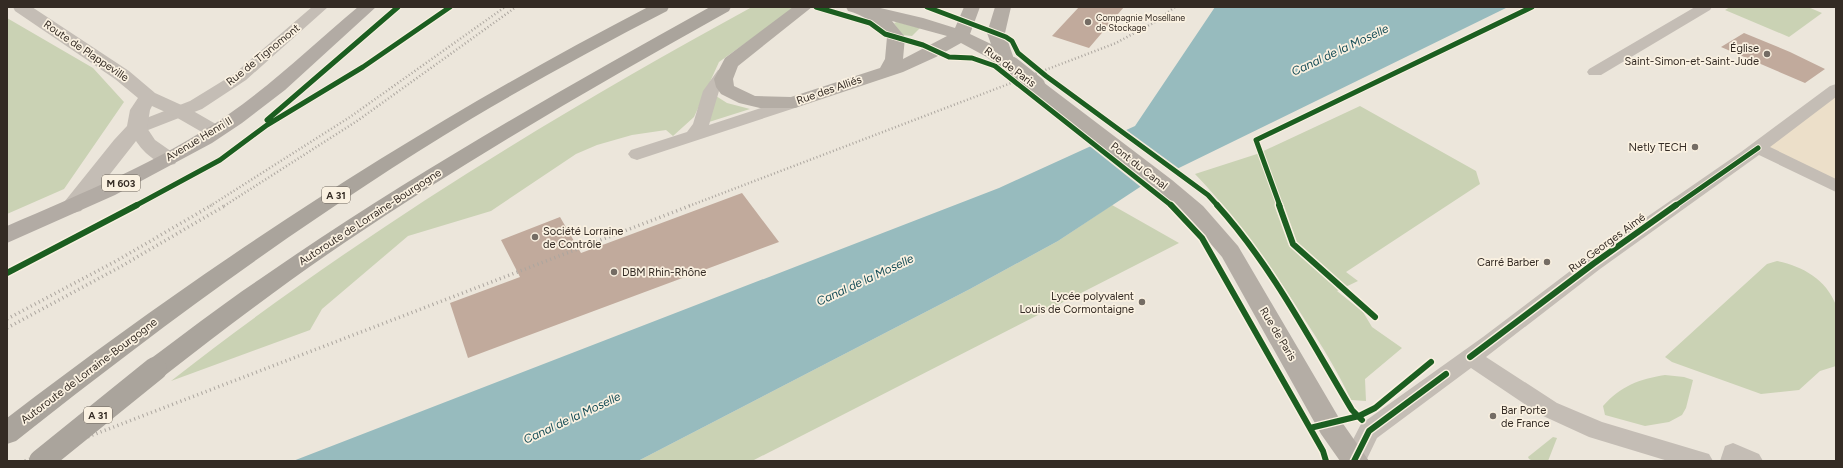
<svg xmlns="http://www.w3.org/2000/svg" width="1843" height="468" font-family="Figtree,sans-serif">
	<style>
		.green { fill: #cad2b4 }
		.plaza { fill: #ecdfc9 }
		.water { fill: #97bbbe }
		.pier { fill: #ece6db }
		.building { fill: #c1aa9c }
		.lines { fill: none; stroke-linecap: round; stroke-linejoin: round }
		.minor { fill: #c4bdb5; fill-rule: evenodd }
		.tertiary { fill: #c4bdb5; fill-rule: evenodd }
		.secondary { fill: #b4ada5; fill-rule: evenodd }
		.primary { fill: #b2aba4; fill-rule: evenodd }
		.motorway { fill: #aaa49c; fill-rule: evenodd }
		.rail-far1 { stroke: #aca69f; stroke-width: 2.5; stroke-dasharray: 1 2.5; stroke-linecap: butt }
		.rail { stroke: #aca69f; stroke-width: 3.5; stroke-dasharray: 1 3.5; stroke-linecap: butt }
		.secondary-bridge { stroke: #b4ada5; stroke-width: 19 }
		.motorway-bridge { stroke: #aaa49c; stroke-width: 24 }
		.cycleway-far1-casing { stroke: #faf1e1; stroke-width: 7 }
		.cycleway-casing { stroke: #faf1e1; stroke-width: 9 }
		.cycleway-far1 { stroke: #1b5e20; stroke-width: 5 }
		.cycleway { stroke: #1b5e20; stroke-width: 6 }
		.poi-dot { fill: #746c64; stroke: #faf1e1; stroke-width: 1.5 }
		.labels { text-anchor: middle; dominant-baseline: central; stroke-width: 3.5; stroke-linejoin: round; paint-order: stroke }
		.far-poi-label { font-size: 9px; fill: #342b24; stroke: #faf1e1; text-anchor: start }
		.shield { fill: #faf1e1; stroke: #6f665d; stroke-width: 1 }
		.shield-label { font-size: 10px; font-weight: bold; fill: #342b24 }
		.poi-label { font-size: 11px; fill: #342b24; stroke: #faf1e1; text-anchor: end }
		.street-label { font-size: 11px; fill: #342b24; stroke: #faf1e1 }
		.water-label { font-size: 12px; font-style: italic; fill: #174e58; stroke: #faf1e1 }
	</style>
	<rect width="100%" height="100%" fill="#ece6db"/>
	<!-- green -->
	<path class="green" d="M752,7H796L719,62L694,117L673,136L666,130L632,135L597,145L576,154L491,211L408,236L322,309L310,330L171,381C352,239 550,117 752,7Z
		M1730,7H1808L1822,13L1789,37L1725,10Z
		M7,18L93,68L124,102L64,189L7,214Z
		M897,22L920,28L912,36L902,35L894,23Z
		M716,96L727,103L750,109L709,122Z
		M1360,106L1476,171L1480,184L1346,272L1358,281L1337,291L1363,312L1372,327L1402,348L1365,379L1366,401L1351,400C1338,372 1322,346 1305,320C1271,266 1239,220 1195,174L1257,154Z
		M1112,205L1179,243L752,461H638L970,289L1058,241Z
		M1777,261C1802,266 1826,279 1836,305C1839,313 1836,354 1836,366L1820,371L1799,390L1761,394L1672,362L1665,357L1767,264Z
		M1665,375L1684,377L1693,380L1686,408L1682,415L1669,422L1645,426L1605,415L1603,406C1621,386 1639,379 1665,375Z
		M1553,437L1557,438L1548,461H1533L1529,459L1528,457Z"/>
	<!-- plaza -->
	<path class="plaza" d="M1836,89V186L1758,148Z"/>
	<!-- water -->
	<path class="water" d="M1215,7H1508L1140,187L1058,241L970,289L638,461H293L999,188L1135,126Z"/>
	<!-- pier -->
	<path class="pier" d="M1125,129L1181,170L1142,188L1087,144Z"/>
	<!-- building -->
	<path class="building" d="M1079,7H1124L1089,48L1052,36Z
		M1744,33L1790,52L1825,69L1805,83L1721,47Z
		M742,193L779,242L468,358L450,303L520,277L501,240L560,217L581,253Z"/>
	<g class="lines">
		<!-- minor -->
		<path class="minor" d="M312,7H328L246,80L202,109L143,132L137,133L131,132L129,128L131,124L190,101L234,74Z
			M1695,7H1712L1710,10L1601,75H1589L1587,72L1589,69Z
			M724,68L730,70L732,73L719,91L709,125L792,98L798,99L800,103L798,107L643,158L637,160L631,158L628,154L631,150L687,132L693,124L703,91L718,70Z
			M1836,84V97L1770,147L1836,179V192L1759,155L1600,269L1486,357L1557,403L1602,422L1709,454L1713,461H1668L1589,437L1541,415L1471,368L1377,438L1366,461H1342L1361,424L1483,337L1586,259L1741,152L1830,86Z
			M1733,443L1759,454L1763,461H1720L1725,446Z"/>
		<!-- tertiary -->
		<path class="tertiary" d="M13,7H32L129,71L155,93L188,108L221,127L224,131L221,135L214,137L207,135L174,116L152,106L150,110L147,128L155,140L175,154L178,159L175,164C160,168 144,153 136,141L81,211L73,213L65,211L62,206L65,201L114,140L127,126L130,110L138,98L115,79L15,11Z"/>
		<!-- secondary -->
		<path class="secondary" d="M793,7H812L738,66L733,79L734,86L755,96L791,97L880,68L885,59L887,37C878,25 862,14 848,11L846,7H876L923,18L955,28L964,7H980L970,34L991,44L987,33L995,7H1011L1005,33L1014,59L1020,66L1017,70L1011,71L1005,70L985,56L961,43L936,57L903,72L795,108H760L739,103L721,94L716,87L714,79L725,58ZM892,21L947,36L903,59L905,37Z
			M1036,80L1043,82L1172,180L1203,206L1238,246L1339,418L1369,461H1340L1321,434L1222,257L1187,216L1158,190L1029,90L1027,86L1029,82Z"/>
		<!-- primary -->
		<path class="primary" d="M358,7H376L285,90L242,123L212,143L115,195L7,243V226C83,193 161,161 229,114C275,82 315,43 358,7Z"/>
		<!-- motorway -->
		<path class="motorway" d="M648,7H669L667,11C601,45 535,81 471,119C312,215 162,325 16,441L7,444V418C212,261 419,126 648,7Z
			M710,7H731L729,11C598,84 468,159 344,243C282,285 223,330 164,376L155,379L146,376L143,369L146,362C184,334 221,305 260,279C404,179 557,92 710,7Z"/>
		<!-- rail-far1 -->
		<path class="rail-far1" d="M210,206L350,117L505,7
			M224,206L357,121L516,7
			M689,206L1116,43L1155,22L1175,7"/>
		<!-- rail -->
		<path class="rail" d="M7,319L118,260L212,205
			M7,328L120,267L226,205
			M25,461L692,205"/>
		<!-- secondary-bridge -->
		<path class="secondary-bridge" d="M1011,66L1036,86"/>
		<!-- motorway-bridge -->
		<path class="motorway-bridge" d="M41,461L155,369"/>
		<!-- cycleway-far1 casing -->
		<g class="cycleway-far1-casing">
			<path id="cycleway-far1" d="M816,7L870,23L885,34L923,45L949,57L972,58L995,66L1172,206
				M927,7L1006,37L1012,41L1018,53L1046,76L1208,195L1218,206
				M267,120L398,7
				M135,206L220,160L267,125L363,67L450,7
				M1280,206L1256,140L1532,7
				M1675,206L1758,148"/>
		</g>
		<!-- cycleway casing -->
		<g class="cycleway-casing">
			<path id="cycleway" d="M1171,205L1202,238L1323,451L1326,461
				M1217,205C1272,266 1310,340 1352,410L1362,420
				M1279,205L1293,244L1375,317
				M7,273L137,205
				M1470,357L1593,264L1676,205
				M1310,428L1359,416L1375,408L1431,362
				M1354,461L1369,431L1446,374"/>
		</g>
		<!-- cycleway-far1 -->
		<use href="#cycleway-far1" class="cycleway-far1"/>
		<!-- cycleway -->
		<use href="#cycleway" class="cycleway"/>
	</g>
	<!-- markers -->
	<g class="poi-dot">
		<circle cx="1088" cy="22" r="4"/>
		<circle cx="1767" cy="54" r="4"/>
		<circle cx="1695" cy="147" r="4"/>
		<circle cx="535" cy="237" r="4"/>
		<circle cx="1547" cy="262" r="4"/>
		<circle cx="614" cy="272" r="4"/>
		<circle cx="1142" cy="302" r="4"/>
		<circle cx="1493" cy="416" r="4"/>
	</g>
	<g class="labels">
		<!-- far-poi labels -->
		<g class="far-poi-label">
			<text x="1096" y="17">Compagnie Mosellane<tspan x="1096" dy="10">de Stockage</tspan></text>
		</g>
		<!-- shield labels -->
		<g class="shield">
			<rect x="102" y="175" width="38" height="16" rx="3"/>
			<rect x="322" y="187" width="28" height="16" rx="3"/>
			<rect x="84" y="407" width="28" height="16" rx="3"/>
		</g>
		<g class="shield-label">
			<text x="121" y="183">M 603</text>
			<text x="336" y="195">A 31</text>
			<text x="98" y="415">A 31</text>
		</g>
		<!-- poi labels -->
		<g class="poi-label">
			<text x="1759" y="48">Église<tspan x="1759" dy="13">Saint-Simon-et-Saint-Jude</tspan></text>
			<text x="1687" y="147">Netly TECH</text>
			<text x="543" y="231" text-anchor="start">Société Lorraine<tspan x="543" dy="13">de Contrôle</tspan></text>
			<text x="1539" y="262">Carré Barber</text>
			<text x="622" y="272" text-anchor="start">DBM Rhin-Rhône</text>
			<text x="1134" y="296">Lycée polyvalent<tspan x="1134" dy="13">Louis de Cormontaigne</tspan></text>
			<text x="1501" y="410" text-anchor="start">Bar Porte<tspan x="1501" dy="13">de France</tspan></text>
		</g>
		<!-- street labels -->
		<g class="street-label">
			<text transform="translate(86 51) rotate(34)">Route de Plappeville</text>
			<text transform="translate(263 55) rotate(-39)">Rue de Tignomont</text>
			<text transform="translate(1010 67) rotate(36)">Rue de Paris</text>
			<text transform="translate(829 90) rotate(-19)">Rue des Alliés</text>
			<text transform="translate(199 139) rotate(-31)">Avenue Henri II</text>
			<text transform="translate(1139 166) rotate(38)">Pont du Canal</text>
			<text transform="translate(370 217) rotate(-33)">Autoroute de Lorraine-Bourgogne</text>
			<text transform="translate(1607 243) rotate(-36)">Rue Georges Aimé</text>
			<text transform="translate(1278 334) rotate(59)">Rue de Paris</text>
			<text transform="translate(89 371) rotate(-37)">Autoroute de Lorraine-Bourgogne</text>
		</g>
		<!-- water labels -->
		<g class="water-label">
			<text transform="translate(1340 50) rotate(-25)">Canal de la Moselle</text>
			<text transform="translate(865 280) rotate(-25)">Canal de la Moselle</text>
			<text transform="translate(572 418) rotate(-25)">Canal de la Moselle</text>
		</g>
	</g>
	<!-- border -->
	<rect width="1843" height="468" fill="none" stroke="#342b24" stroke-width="16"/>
</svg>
